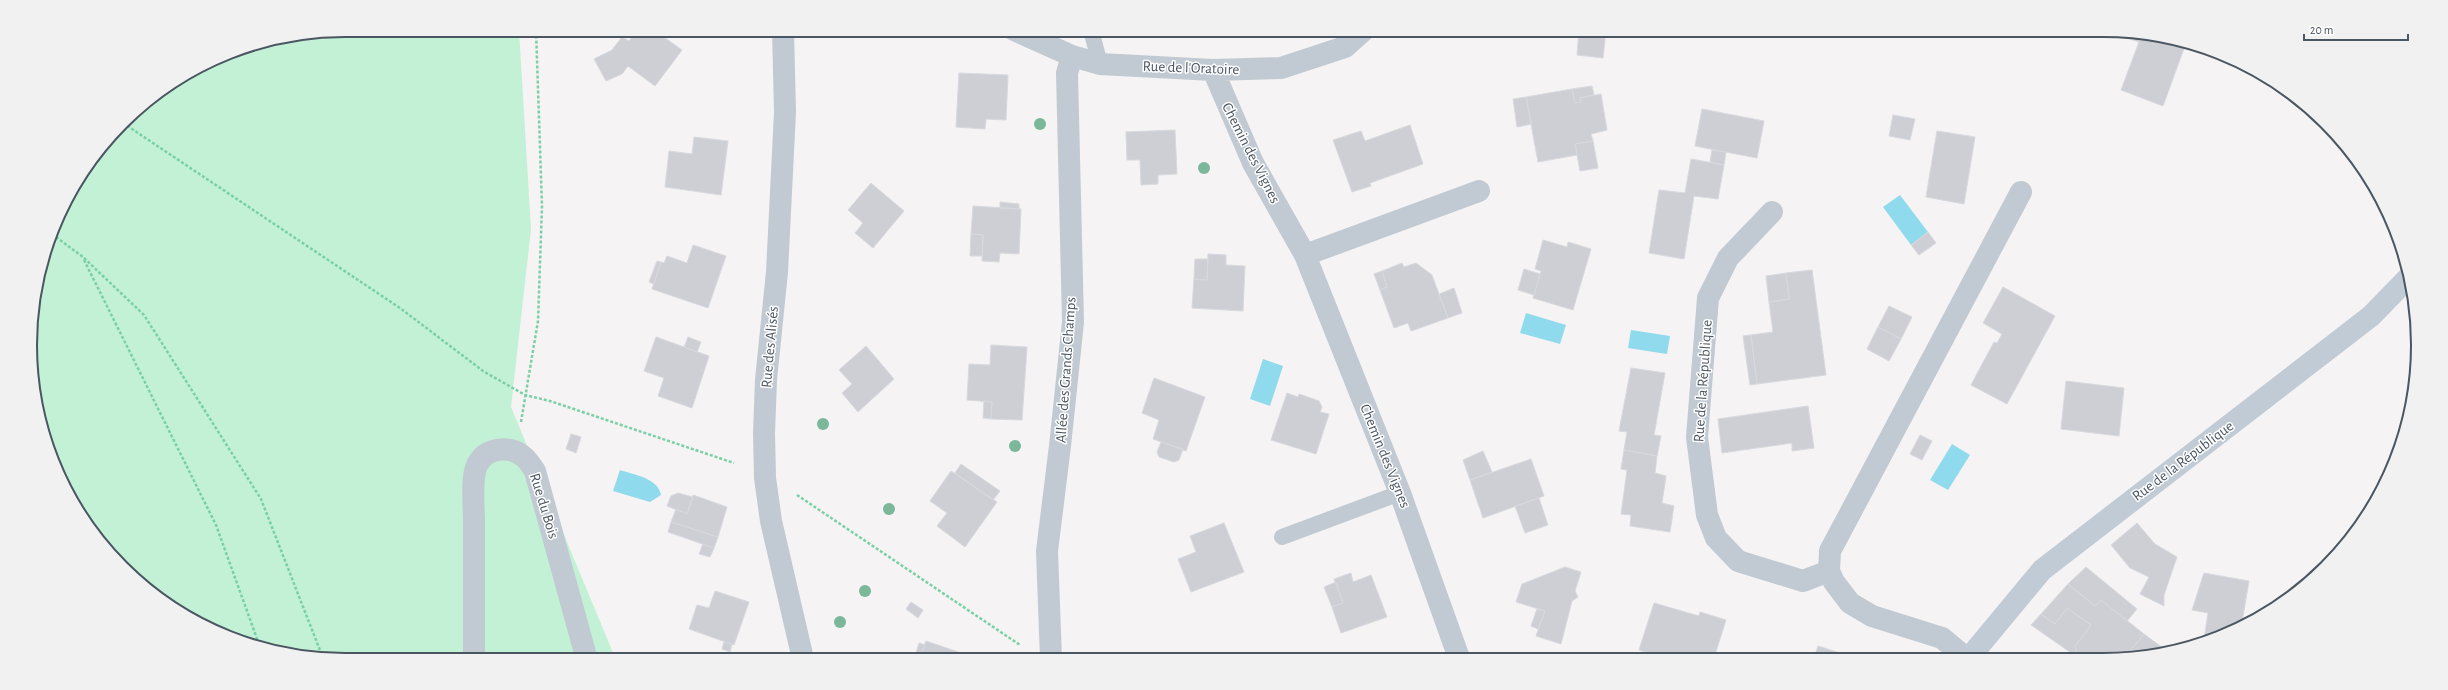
<svg xmlns="http://www.w3.org/2000/svg" width="2448" height="690" font-family="'Alegreya Sans',sans-serif">
	<style>
		.green { fill: #c3f1d5 }
		.water { fill: #90daee }
		.building { fill: #cdcfd5; stroke: #d7d9de }
		.lines { fill: none; stroke-linecap: round; stroke-linejoin: round }
		.path { stroke: #7ad0a6; stroke-width: 2.5; stroke-dasharray: 3 2; stroke-linecap: butt }
		.lane { stroke: #c1cad2; stroke-width: 16 }
		.street { stroke: #c1cad2; stroke-width: 22 }
		.secondary { stroke: #c1cbd6; stroke-width: 22 }
		.tree { fill: #7bb799 }
		.labels { text-anchor: middle; dominant-baseline: central; stroke-width: 3; stroke-linejoin: round; paint-order: stroke }
		.street-label { font-size: 15px; fill: #4a5661; stroke: #fff }
		.rim { fill: none; stroke: #4a5661; stroke-width: 2 }
	</style>
	<rect width="100%" height="100%" fill="#f5f3f3"/>
	<!-- green -->
	<path class="green" d="M345,30H519L531,229L511,407L616,660H345L284,654L225,636L170,607L95,537L62,484L41,427L31,324L41,263L63,205L95,153L137,108L225,54L284,36Z"/>
	<!-- water -->
	<path class="water" d="M1900,195L1928,232L1911,245L1883,207Z
		M1526,313L1566,325L1560,344L1520,333Z
		M1631,330L1670,336L1667,354L1628,348Z
		M1263,359L1283,366L1270,406L1250,399Z
		M1952,444L1970,455L1948,490L1930,480Z
		M620,470C635,475 658,478 661,495L650,502L613,491Z"/>
	<!-- building -->
	<path class="building" d="M637,30H654L682,50L655,86L628,66L622,74L606,81L594,59L612,50L622,37L629,41Z
		M1579,30H1606L1603,58L1577,55Z
		M2128,32L2142,34L2139,42L2126,38Z
		M2142,34L2164,36L2186,43L2163,106L2121,90Z
		M959,73L1008,75L1006,120L986,119L985,129L956,127Z
		M1592,86L1594,95L1580,98L1581,102L1575,103L1572,89Z
		M1572,89L1575,103L1581,102L1580,98L1601,94L1607,130L1591,134L1593,141L1575,144L1577,155L1538,162L1526,97Z
		M1526,97L1532,124L1517,127L1513,99Z
		M1702,109L1764,121L1757,158L1695,146Z
		M1893,115L1915,119L1910,140L1889,136Z
		M1410,125L1423,164L1370,183L1371,186L1352,192L1333,140L1361,131L1365,141Z
		M1175,130L1177,174L1158,175V184L1141,185L1140,160H1127L1126,132Z
		M1937,131L1975,137L1964,204L1926,197Z
		M694,137L728,141L721,195L665,187L669,151L692,154Z
		M1593,141L1598,168L1580,171L1575,144Z
		M1712,150L1726,152L1724,165L1710,162Z
		M1691,159L1724,165L1718,199L1694,196L1684,259L1649,253L1659,190L1685,193Z
		M871,183L904,211L873,248L855,233L863,223L848,210Z
		M1000,202L1019,204V209L1000,208Z
		M973,206L1021,209L1019,254L1000,253L999,262L982,261L983,235L971,234Z
		M1928,232L1936,243L1919,255L1911,245Z
		M971,234L983,235L982,256H970Z
		M1543,240L1567,247L1568,242L1591,249L1573,310L1533,298L1541,271L1535,269Z
		M693,245L726,256L708,308L652,289L661,262L664,263L667,256L687,263Z
		M1208,254L1226,255V265L1245,266L1243,311L1192,308L1194,279L1207,280Z
		M1195,259H1208L1207,280L1194,279Z
		M657,261L661,262L654,284L649,282Z
		M1402,263L1404,267L1416,263L1432,275L1448,318L1411,331L1408,323L1394,328L1380,290L1387,287L1382,271Z
		M1524,269L1540,274L1534,295L1518,290Z
		M1812,270L1826,375L1757,384L1751,335L1773,332L1769,302L1789,299L1786,273Z
		M1382,271L1387,287L1380,290L1374,274Z
		M1786,273L1789,299L1769,302L1766,276Z
		M2003,287L2055,316L2007,404L1971,385L1994,342L1997,343L2002,334L1983,323Z
		M1454,288L1462,313L1448,318L1439,294Z
		M1889,306L1912,317L1901,339L1878,327Z
		M1878,327L1901,339L1889,361L1867,349Z
		M1751,335L1757,384L1750,385L1743,336Z
		M656,337L709,356L692,408L658,396L664,378L644,371Z
		M688,337L701,342L697,352L684,347Z
		M991,345L1027,347L1022,420L991,419L992,402L967,400L969,364L990,365Z
		M866,346L894,379L858,412L842,393L852,384L839,370Z
		M1631,368L1665,373L1654,435L1661,436L1657,456L1624,450L1627,432L1619,431Z
		M1154,378L1205,397L1186,451L1153,439L1159,420L1142,413Z
		M2066,381L2124,388L2119,436L2061,429Z
		M1287,393L1298,397L1299,394L1319,401L1322,407L1320,412L1329,414L1316,454L1271,440Z
		M984,401L992,402L991,419L983,418Z
		M1808,406L1814,448L1792,451V443L1722,453L1718,419Z
		M571,434L581,437L576,453L566,449Z
		M1920,435L1932,441L1922,460L1910,454Z
		M1161,442L1183,449L1179,460L1174,462L1159,457L1157,452Z
		M1624,450L1657,456L1655,473L1666,476L1662,503L1674,506L1670,532L1630,526L1631,515L1621,514L1627,470L1621,469Z
		M1483,451L1492,472L1470,480L1463,460Z
		M1531,459L1544,496L1483,518L1470,480Z
		M961,464L1000,491L993,500L955,473Z
		M951,471L997,502L965,547L937,526L947,513L930,501Z
		M678,493L693,497L687,514L667,506L671,496Z
		M693,495L727,507L718,537L671,522L676,509L687,514Z
		M1539,498L1548,525L1525,533L1515,506Z
		M671,522L718,537L714,548L668,532Z
		M1224,523L1244,572L1191,592L1178,559L1196,552L1190,536Z
		M2137,523L2155,544L2177,557L2164,595V606L2140,594L2149,577L2130,568L2111,545Z
		M703,544L714,548L710,557L699,554Z
		M1565,567L1581,572L1575,591L1578,597L1572,601L1561,644L1536,636L1545,611L1516,602L1522,584Z
		M2086,567L2137,609L2127,621L2101,600L2095,606L2068,584Z
		M1351,573L1353,582L1371,575L1387,617L1341,633L1332,607L1343,603L1334,579Z
		M2204,573L2249,581L2241,628L2204,639L2208,613L2192,610Z
		M1336,582L1343,603L1332,607L1324,587Z
		M2068,584L2095,606L2101,600L2144,634L2125,657H2077L2075,646L2091,625L2067,608L2055,624L2041,614Z
		M715,591L749,602L734,645L689,629L697,605L709,608Z
		M911,602L923,610L918,618L906,609Z
		M1654,603L1699,616L1700,612L1726,620L1714,658H1664L1639,650Z
		M2067,608L2091,625L2075,646L2077,657L2031,625L2041,614L2055,624Z
		M1537,609L1545,611L1538,629L1531,626Z
		M2144,634L2163,648V652L2144,657H2136L2129,652Z
		M926,641L973,657L972,659H919Z
		M724,642L732,644L730,652L722,649Z
		M919,643L925,645L919,659H914Z
		M1818,646L1840,653L1838,658H1814Z
		M2004,652L2013,658H1998Z
		M2129,652L2136,657H2125Z"/>
	<g class="lines">
		<!-- path -->
		<path class="path" d="M123,123L400,308L483,371L525,395L550,401L734,463
			M52,234L83,257L144,315L261,499L323,658
			M84,260L216,525L260,647
			M521,422L538,321L542,206L536,30
			M797,495L1020,645"/>
		<!-- lane -->
		<path class="lane" d="M1091,30L1100,64
			M1282,537L1400,493"/>
		<!-- street -->
		<path class="street" d="M783,30L785,112L777,272L766,380L764,433L765,478L771,521L803,659
			M1014,30L1072,56L1100,64L1213,70L1281,68L1345,47L1364,30
			M1213,70L1253,163L1305,255L1400,493L1459,658
			M1772,212L1728,258L1708,298L1697,437L1707,515L1716,538L1738,561L1803,581L1829,571
			M1305,255L1479,191
			M1966,658L1942,638L1872,616L1850,603L1834,582L1829,571L1830,551L2021,192
			M1051,659L1047,551L1060,446L1073,322L1067,73L1072,56
			M474,660C474,614 474,568 474,522C474,508 471,477 477,465C486,447 510,445 524,457C529,461 532,467 535,471L587,660"/>
		<!-- secondary -->
		<path class="secondary" d="M1969,658L2042,570L2371,316L2410,276"/>
	</g>
	<!-- trees -->
	<g class="tree">
		<circle cx="1040" cy="124" r="6"/>
		<circle cx="1204" cy="168" r="6"/>
		<circle cx="823" cy="424" r="6"/>
		<circle cx="1015" cy="446" r="6"/>
		<circle cx="889" cy="509" r="6"/>
		<circle cx="865" cy="591" r="6"/>
		<circle cx="840" cy="622" r="6"/>
	</g>
	<g class="labels">
		<!-- street labels -->
		<g class="street-label">
			<text transform="translate(1191 68) rotate(2)">Rue de l'Oratoire</text>
			<text transform="translate(1251 153) rotate(63)">Chemin des Vignes</text>
			<text transform="translate(770 347) rotate(-85)">Rue des Alisés</text>
			<text transform="translate(1066 370) rotate(-86)">Allée des Grands Champs</text>
			<text transform="translate(1703 381) rotate(-86)">Rue de la République</text>
			<text transform="translate(1385 456) rotate(68)">Chemin des Vignes</text>
			<text transform="translate(2183 461) rotate(-37)">Rue de la République</text>
			<text transform="translate(544 506) rotate(73)">Rue du Bois</text>
		</g>
	</g>
	<!-- crop -->
	<path d="M0 0H2448V690H0ZM345 37H2103A308 308 0 0 1 2411 345V345A308 308 0 0 1 2103 653H345A308 308 0 0 1 37 345V345A308 308 0 0 1 345 37Z" fill="#f1f1f2" fill-rule="evenodd"/>
	<path class="rim" d="M345 37H2103A308 308 0 0 1 2411 345V345A308 308 0 0 1 2103 653H345A308 308 0 0 1 37 345V345A308 308 0 0 1 345 37Z"/>
	<!-- scale -->
	<path d="M2304 34v6h104v-6" fill="none" stroke="#4a5661" stroke-width="2"/>
	<text x="2310" y="34" font-size="12" fill="#4a5661" stroke="#ffffff" stroke-width="3" paint-order="stroke">20 m</text>
</svg>
